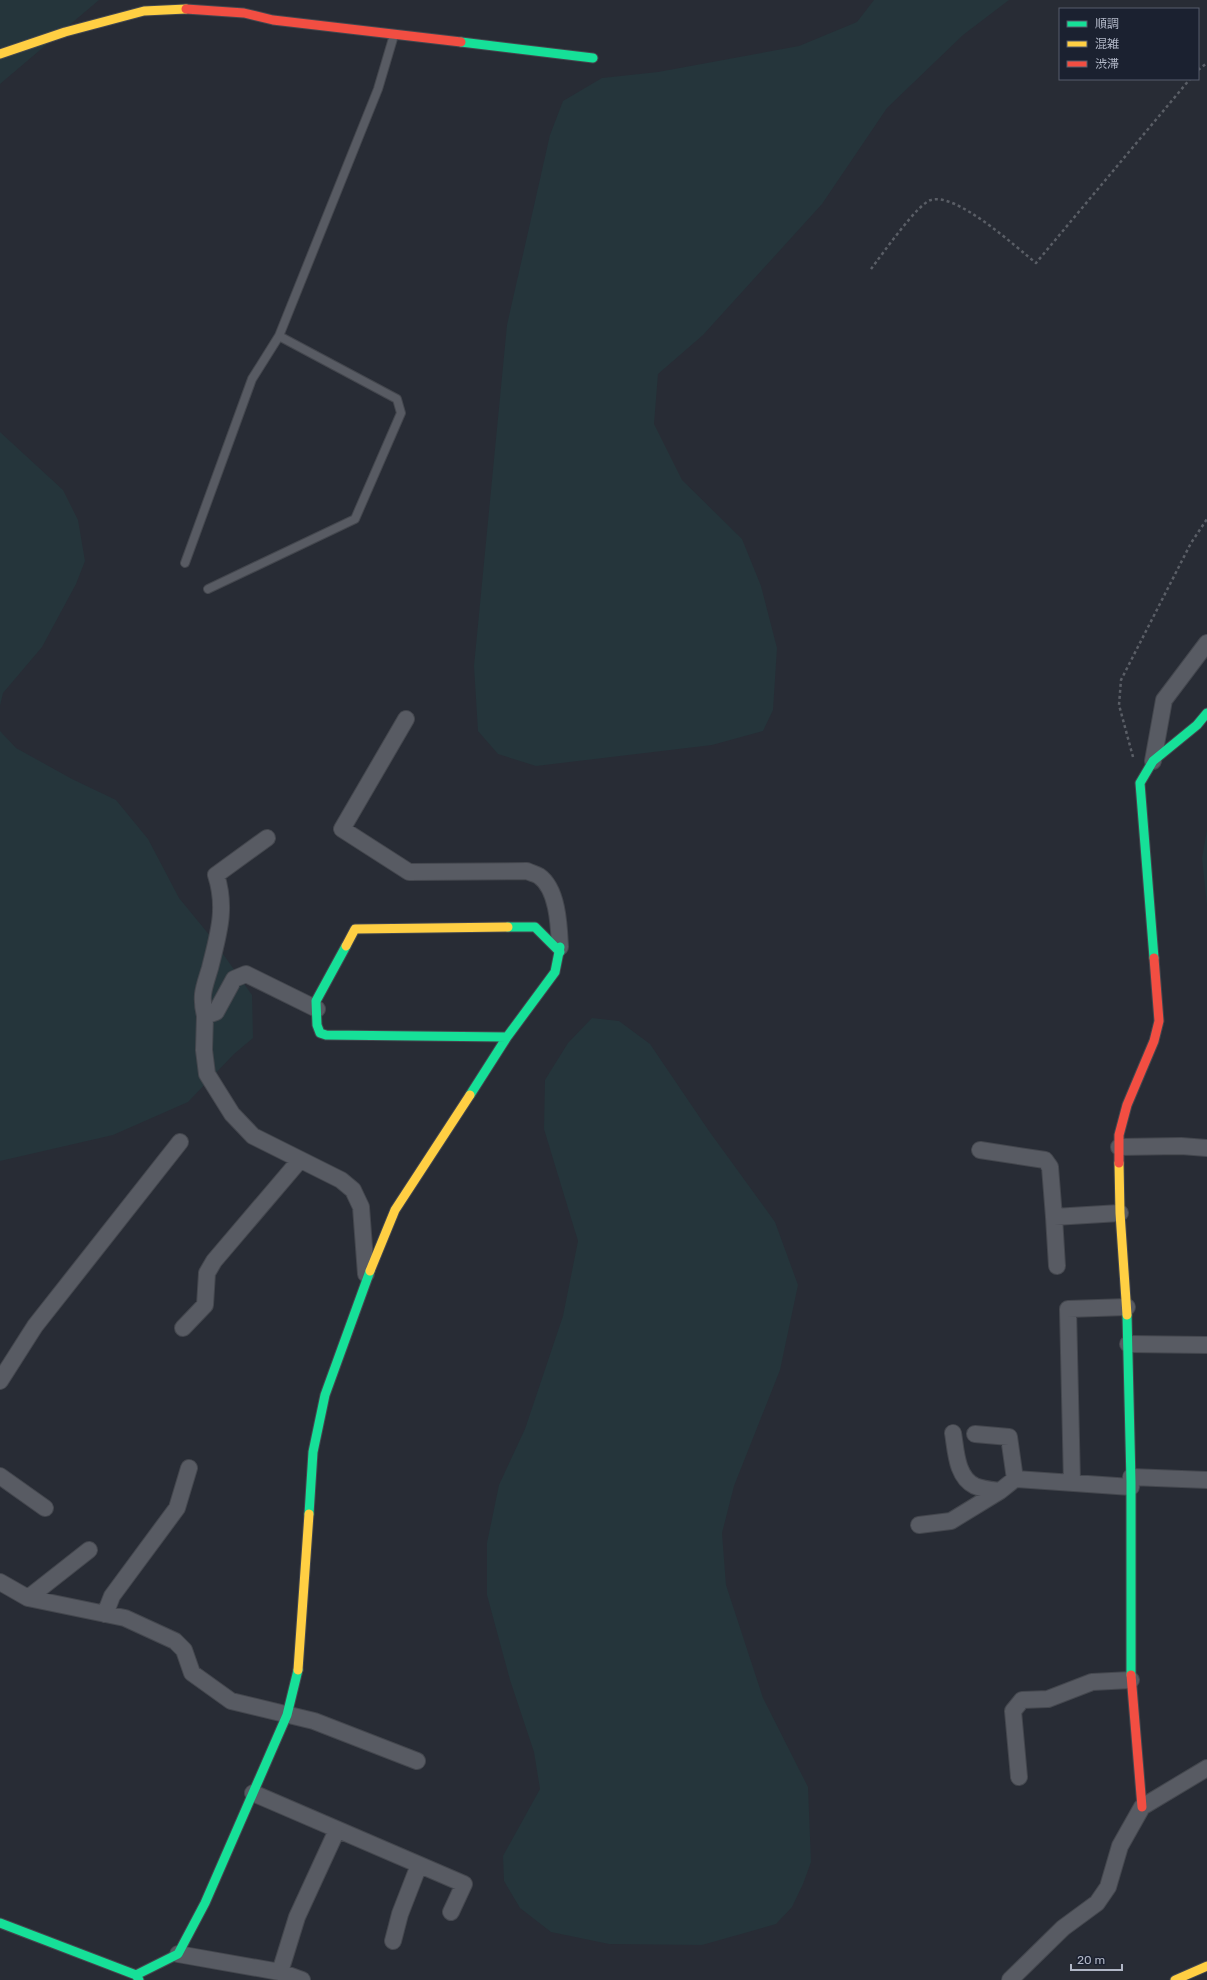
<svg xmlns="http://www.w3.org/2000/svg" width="1207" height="1980" font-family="Rubik,'Noto Sans JP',sans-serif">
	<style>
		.green { fill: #25353b }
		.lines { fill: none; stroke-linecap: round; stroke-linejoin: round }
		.lane-casing { stroke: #44474e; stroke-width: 10 }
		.street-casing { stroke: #44474e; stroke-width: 18 }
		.fast-casing { stroke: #44474e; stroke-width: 11 }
		.slow-casing { stroke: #44474e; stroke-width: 11 }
		.jam-casing { stroke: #44474e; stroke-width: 11 }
		.path { stroke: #5a5e66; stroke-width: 2.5; stroke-dasharray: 3 3; stroke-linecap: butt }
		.lane { stroke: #585b63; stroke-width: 8 }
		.street { stroke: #585b63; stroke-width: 16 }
		.fast { stroke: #16e098; stroke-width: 9 }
		.slow { stroke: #ffcf43; stroke-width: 9 }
		.jam { stroke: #f24e42; stroke-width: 9 }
	</style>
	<rect width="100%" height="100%" fill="#282c35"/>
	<!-- green -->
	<path class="green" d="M0,0H99L0,84Z
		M874,0H1009L963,35L887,108L822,204L703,335L658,374L654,424L682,480L742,539L761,586L777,648L773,710L763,731L712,745L536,766L498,754L478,731L474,666L507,325L550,135L563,101L602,78L658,72L799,46L857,22Z
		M0,432L63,490L78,520L85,561L76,584L42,647L3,693L0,706Z
		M0,731L16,748L72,779L116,800L148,839L179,898L211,937L252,995L253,1038L234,1054L188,1102L113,1135L0,1161Z
		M1207,830V906L1202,858Z
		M592,1018L619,1021L650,1044L709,1131L775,1222L798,1285L780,1370L734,1486L722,1533L726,1585L763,1698L808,1787L811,1862L803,1884L792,1907L776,1924L702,1945L609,1944L551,1932L520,1908L504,1881L503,1856L540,1789L534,1752L510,1680L487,1595V1543L499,1485L525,1429L563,1316L578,1241L544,1129L545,1080L568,1043Z"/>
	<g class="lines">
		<!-- lane casing -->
		<g class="lane-casing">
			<path id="lane" d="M185,563L252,379L279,336L378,89L394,35
				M208,589L355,519L401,413L397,399L279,336"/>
		</g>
		<!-- street casing -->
		<g class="street-casing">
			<path id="street" d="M406,719L342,829L409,872L527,871C531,873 536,874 539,876C558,889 559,927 560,947
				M1153,761L1164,700L1207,643
				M267,838L216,875C227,909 218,935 210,968C204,988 200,995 205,1016L216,1012L234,979L246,974L317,1009
				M205,1016L204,1050L207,1074L232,1114L253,1136L341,1180L353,1190L361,1207L366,1274
				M1119,1147L1181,1146L1207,1148
				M980,1150L1045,1160L1050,1167L1054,1217L1120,1213
				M1054,1217L1057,1266
				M183,1328L205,1305L207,1273L214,1261L300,1160
				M1128,1344L1207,1345
				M0,1381L35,1326L180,1142
				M953,1433C956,1450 956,1477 975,1486C982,1489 992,1490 1000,1491
				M975,1434L1009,1437L1015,1479
				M0,1476L45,1508
				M1131,1477L1207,1480
				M1072,1483L1068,1309L1127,1307
				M919,1525L951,1521L1000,1491L1015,1479L1131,1487
				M0,1582L28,1598L125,1618L175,1641L184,1650L192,1673L231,1701L314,1721L417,1761
				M28,1598L89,1550
				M105,1614L112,1596L177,1508L189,1468
				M1019,1777L1013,1711L1022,1700L1048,1699L1092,1682L1131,1680
				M253,1793L464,1884L451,1912
				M393,1941L400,1914L419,1865
				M178,1954L280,1972L302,1980
				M280,1972L297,1917L337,1830
				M1010,1980L1063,1928L1097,1903L1108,1887L1120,1846L1142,1807L1207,1768"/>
		</g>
		<!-- fast casing -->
		<g class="fast-casing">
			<path id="fast" d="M461,42L593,58
				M508,927H535L560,952
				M346,946L316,1001L317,1025L320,1033L326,1035L507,1037
				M1154,958L1140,783L1153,761L1197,725L1207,713
				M470,1095L507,1037L555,972L560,947
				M1127,1315L1131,1482V1675
				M309,1514L313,1452L325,1395L370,1271
				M0,1923L136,1975L139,1980
				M136,1975L178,1954L205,1903L287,1715L298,1670"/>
		</g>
		<!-- slow casing -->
		<g class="slow-casing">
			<path id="slow" d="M0,54L65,32L144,11L186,9
				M346,946L355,929L508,927
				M1119,1163L1120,1213L1127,1315
				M370,1271L395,1210L470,1095
				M298,1670L309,1514
				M1175,1980L1207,1966"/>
		</g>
		<!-- jam casing -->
		<g class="jam-casing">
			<path id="jam" d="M186,9L244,13L273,20L461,42
				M1119,1163V1135L1127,1105L1154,1041L1159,1021L1154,958
				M1131,1675L1142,1807"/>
		</g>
		<!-- path -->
		<path class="path" d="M1198,70L1207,63
			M871,269C881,256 918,203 931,200C956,192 1016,247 1036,263L1190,79
			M1133,757L1119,705L1121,680L1191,543L1207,519"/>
		<!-- lane -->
		<use href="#lane" class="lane"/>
		<!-- street -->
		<use href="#street" class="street"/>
		<!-- fast -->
		<use href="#fast" class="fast"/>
		<!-- slow -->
		<use href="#slow" class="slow"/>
		<!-- jam -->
		<use href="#jam" class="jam"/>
	</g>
	<!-- legend -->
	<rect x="1059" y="8" width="140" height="72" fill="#1b2130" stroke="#575d6c"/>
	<rect x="1067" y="21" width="20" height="6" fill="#16e098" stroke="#575d6c"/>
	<text x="1095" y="28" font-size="12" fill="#b1b7c7">順調</text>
	<rect x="1067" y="41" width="20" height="6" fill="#ffcf43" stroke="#575d6c"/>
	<text x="1095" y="48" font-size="12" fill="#b1b7c7">混雑</text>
	<rect x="1067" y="61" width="20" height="6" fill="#f24e42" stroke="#575d6c"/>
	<text x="1095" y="68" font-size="12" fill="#b1b7c7">渋滞</text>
	<!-- scale -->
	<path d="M1071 1964v6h51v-6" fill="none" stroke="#b1b7c7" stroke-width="2"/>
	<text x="1077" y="1964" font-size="12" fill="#b1b7c7" stroke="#1b2130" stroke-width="3" paint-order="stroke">20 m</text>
</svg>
